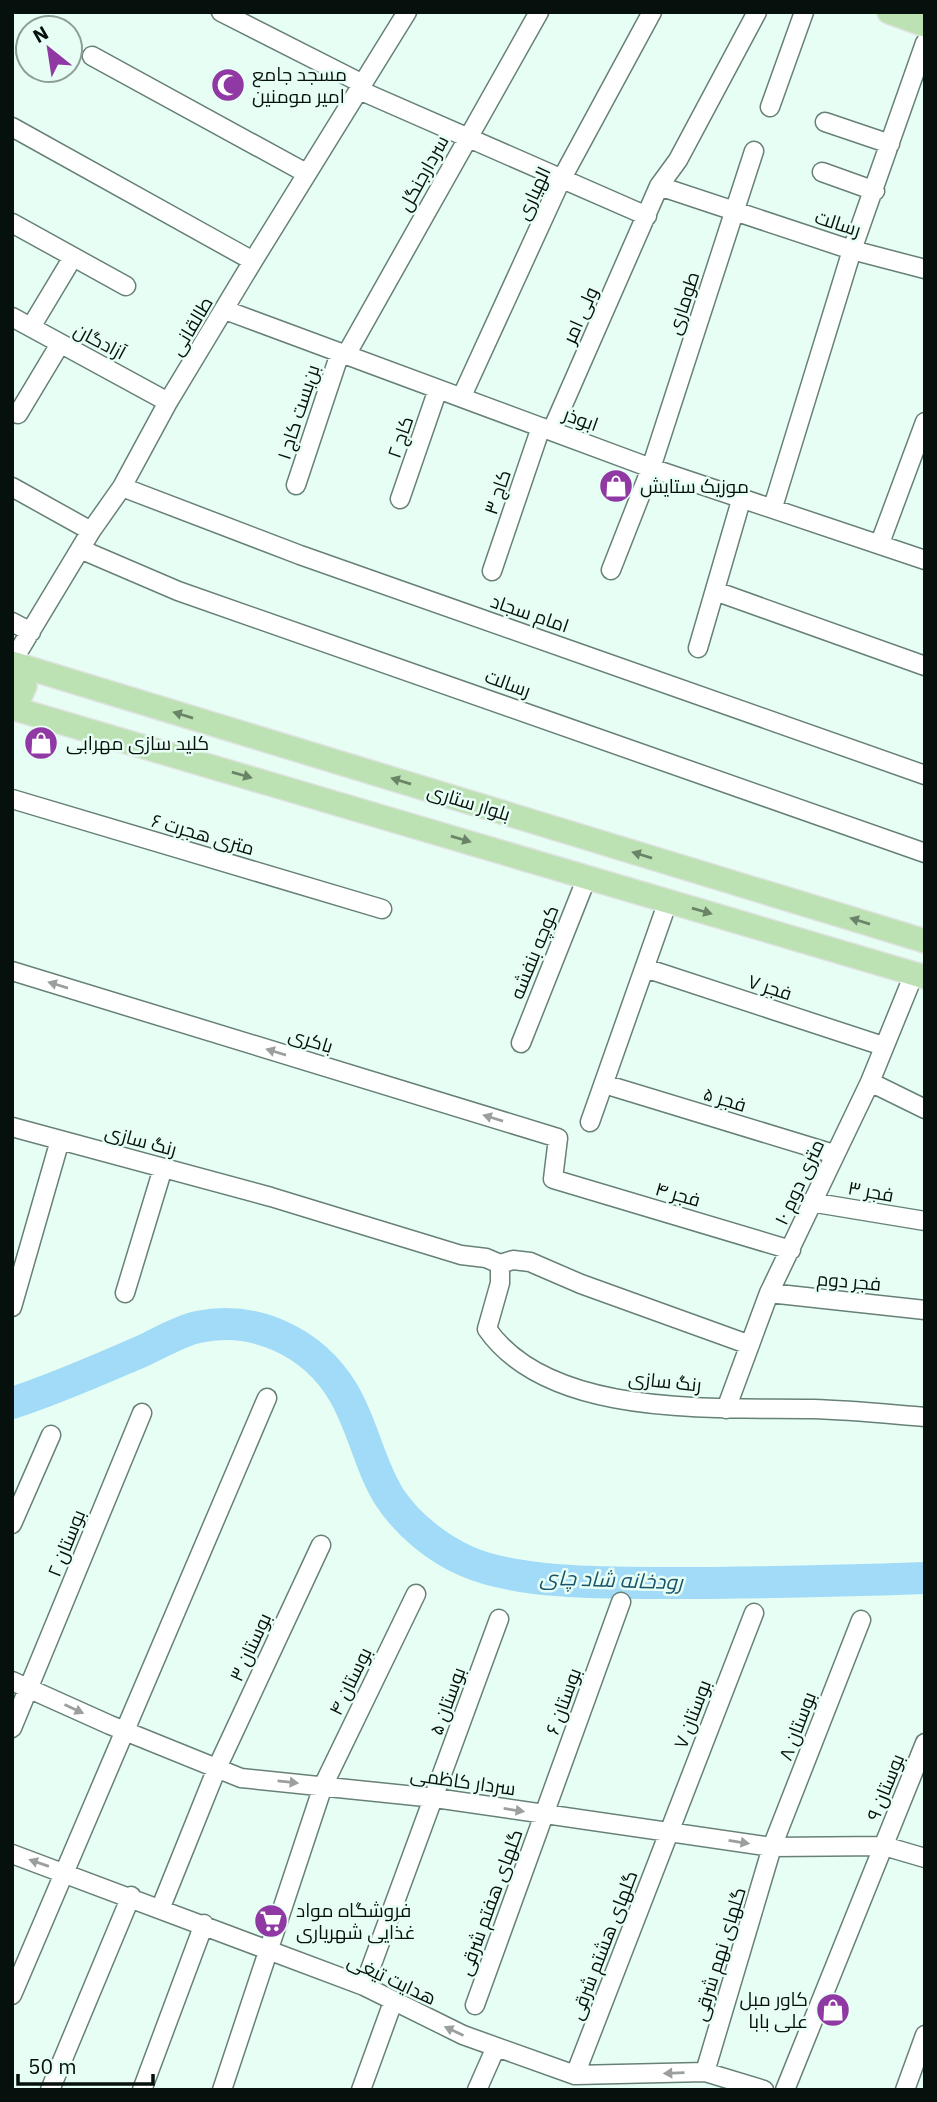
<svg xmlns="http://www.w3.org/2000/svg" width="937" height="2102" font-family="'IBM Plex Sans',Cairo,sans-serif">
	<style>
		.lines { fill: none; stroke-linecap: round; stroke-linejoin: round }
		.river { stroke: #a1dbf8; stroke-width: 32 }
		.minor-casing { stroke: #678177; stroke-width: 21 }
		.major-casing { stroke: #e1e2e2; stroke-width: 26 }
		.minor { stroke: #fff; stroke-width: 18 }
		.major { stroke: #bce2b3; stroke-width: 23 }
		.oneway { fill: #6a8468 }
		.oneway2 { fill: #9b9f9e }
		.labels { text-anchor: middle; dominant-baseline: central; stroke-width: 5; stroke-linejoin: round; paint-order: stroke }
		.poi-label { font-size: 19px; fill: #06100c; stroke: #e7fef4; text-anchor: start }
		.street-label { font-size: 19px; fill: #06100c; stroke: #e7fef4 }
		.water-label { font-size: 21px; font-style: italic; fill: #18546c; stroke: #e7fef4 }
	</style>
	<rect width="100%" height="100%" fill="#e7fef4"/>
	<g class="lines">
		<!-- river -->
		<path class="river" d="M12,1403C56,1389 98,1370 140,1352C158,1344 179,1331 198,1327C255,1315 313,1342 343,1392C363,1425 369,1465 390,1498C408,1525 437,1548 466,1561C517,1584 609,1583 665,1583C752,1583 838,1581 925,1578"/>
		<!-- minor casing -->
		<g class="minor-casing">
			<path id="minor" d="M221,12L363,84
				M92,56L306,173
				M359,90L647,216
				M770,107L804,12
				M825,122L890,144
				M12,127L253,261
				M822,172L875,191
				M659,186L852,250L925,269
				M12,223L126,286
				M225,310L651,468L925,560
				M12,317L168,402
				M31,327L73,257
				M346,355L539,12
				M462,396L561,180L652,12
				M12,411L18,414L60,344
				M552,430L659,186L678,160L757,12
				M296,485L340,353
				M12,487L91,531
				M122,487L300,555L925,775
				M400,499L438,389
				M773,507L852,250L925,43
				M880,543L925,422
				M80,549L178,591L925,853
				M611,570L651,468L754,151
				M492,571L541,427
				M715,591L925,666
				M12,622L31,632
				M698,648L742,497
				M12,662L91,531L122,487L168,402L253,261L407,12
				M12,799L382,909
				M645,968L883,1046
				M12,971L558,1138L553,1179L791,1250
				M521,1043L587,877
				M870,1082L925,1109
				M604,1084L834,1154
				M590,1122L668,901
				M12,1127L271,1197L461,1255L486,1258L500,1264L513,1260L530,1262L581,1284L750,1345
				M810,1202L925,1221
				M500,1264V1283L487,1329C550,1419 716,1407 813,1409C850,1410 888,1414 925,1417
				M125,1293L163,1168
				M769,1293L925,1310
				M12,1307L60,1140
				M726,1409L769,1293L870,1082L914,974
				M12,1524L51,1435
				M12,1681L110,1725L241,1778L435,1798L772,1847L884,1846L925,1858
				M12,1728L142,1413
				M12,1854L364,1986L463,2035L575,2075L705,2072L764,2090
				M161,1907L217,1768L321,1545
				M364,1986L499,1619
				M12,1995L267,1398
				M475,2005L621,1602
				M705,2072L772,1847L861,1620
				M575,2075L754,1613
				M50,2090L131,1896
				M142,2090L204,1924
				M222,2090L323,1786L416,1594
				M361,2090L393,2002
				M477,2090L496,2047
				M785,2090L925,1743
				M905,2090L925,2035"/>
		</g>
		<!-- major casing -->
		<g class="major-casing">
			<path id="major" d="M889,12L925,25
				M12,663L925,941
				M12,701L20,697L25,686L15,664
				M12,708L925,977"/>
		</g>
		<!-- minor -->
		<use href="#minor" class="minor"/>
		<!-- major -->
		<use href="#major" class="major"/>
	</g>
	<!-- one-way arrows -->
	<defs><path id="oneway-solid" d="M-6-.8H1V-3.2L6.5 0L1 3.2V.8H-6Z" transform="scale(1.75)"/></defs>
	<g class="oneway">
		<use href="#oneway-solid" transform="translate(183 715) rotate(-163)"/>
		<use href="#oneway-solid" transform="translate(242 775) rotate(16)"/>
		<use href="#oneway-solid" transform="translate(401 781) rotate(-163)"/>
		<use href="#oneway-solid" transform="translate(461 839) rotate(16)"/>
		<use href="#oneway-solid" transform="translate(642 855) rotate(-163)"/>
		<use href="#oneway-solid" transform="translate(702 911) rotate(16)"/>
		<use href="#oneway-solid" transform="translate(860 921) rotate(-163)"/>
	</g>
	<g class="oneway2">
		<use href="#oneway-solid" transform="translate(58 985) rotate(-163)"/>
		<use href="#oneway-solid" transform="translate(276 1052) rotate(-163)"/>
		<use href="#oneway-solid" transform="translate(493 1118) rotate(-163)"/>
		<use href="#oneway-solid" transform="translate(74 1709) rotate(25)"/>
		<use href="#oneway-solid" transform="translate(288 1782) rotate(6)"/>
		<use href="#oneway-solid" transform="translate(514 1810) rotate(9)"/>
		<use href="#oneway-solid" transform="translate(739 1842) rotate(9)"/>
		<use href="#oneway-solid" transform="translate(39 1863) rotate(-161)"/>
		<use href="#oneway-solid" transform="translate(454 2031) rotate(-155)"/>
		<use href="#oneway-solid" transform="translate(674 2073) rotate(178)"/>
	</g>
	<!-- icons -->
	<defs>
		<g id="mosque-disc" transform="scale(1.75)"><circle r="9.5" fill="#9038a4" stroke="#e7fef4"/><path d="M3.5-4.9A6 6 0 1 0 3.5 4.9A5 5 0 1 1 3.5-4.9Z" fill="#fff"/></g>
		<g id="shop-disc" transform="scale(1.75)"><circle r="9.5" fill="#9038a4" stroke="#e7fef4"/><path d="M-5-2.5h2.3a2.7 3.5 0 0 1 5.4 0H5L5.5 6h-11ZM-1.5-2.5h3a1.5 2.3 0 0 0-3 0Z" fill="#fff"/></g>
		<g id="supermarket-disc" transform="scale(1.75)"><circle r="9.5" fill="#9038a4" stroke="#e7fef4"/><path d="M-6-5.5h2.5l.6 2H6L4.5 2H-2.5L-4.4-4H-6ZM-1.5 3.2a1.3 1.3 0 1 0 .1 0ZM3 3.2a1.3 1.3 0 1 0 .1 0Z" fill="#fff"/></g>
	</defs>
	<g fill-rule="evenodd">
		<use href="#mosque-disc" x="228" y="85"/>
		<use href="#shop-disc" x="616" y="486"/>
		<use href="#shop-disc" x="41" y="743"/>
		<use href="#supermarket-disc" x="271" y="1921"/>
		<use href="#shop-disc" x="833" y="2010"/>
	</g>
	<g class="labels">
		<!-- poi labels -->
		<g class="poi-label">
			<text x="252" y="74">مسجد جامع<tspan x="252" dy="22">امیر مومنین</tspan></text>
			<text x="640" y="486">موزیک ستایش</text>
			<text x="66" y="743">کلید سازی مهرابی</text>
			<text x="296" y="1910">فروشگاه مواد<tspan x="296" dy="22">غذایی شهریاری</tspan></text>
			<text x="808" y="1999" text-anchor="end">کاور مبل<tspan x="808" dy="22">علی بابا</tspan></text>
		</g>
		<!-- street labels -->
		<g class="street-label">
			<text transform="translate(423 173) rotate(-61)">سردارجنگل</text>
			<text transform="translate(533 193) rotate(-65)">الهیاری</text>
			<text transform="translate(838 223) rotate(18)">رسالت</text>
			<text transform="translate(683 303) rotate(-72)">طوماری</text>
			<text transform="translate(580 315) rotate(-66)">ولی امر</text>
			<text transform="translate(191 326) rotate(-59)">طالقانی</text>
			<text transform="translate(100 341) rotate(28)">آزادگان</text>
			<text transform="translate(298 412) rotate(-72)">بن‌بست کاج ۱</text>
			<text transform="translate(581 419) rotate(20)">ابوذر</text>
			<text transform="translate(400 437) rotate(-71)">کاج ۲</text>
			<text transform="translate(497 492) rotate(-71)">کاج ۳</text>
			<text transform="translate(530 613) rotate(19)">امام سجاد</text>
			<text transform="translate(508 683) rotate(20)">رسالت</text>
			<text transform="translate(469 802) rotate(17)">بلوار ستاری</text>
			<text transform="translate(203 834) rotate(16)">۶ متری هجرت</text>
			<text transform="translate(534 952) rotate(-68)">کوچه بنفشه</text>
			<text transform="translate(770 987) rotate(18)">فجر ۷</text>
			<text transform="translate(311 1040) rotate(17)">باکری</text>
			<text transform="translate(725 1099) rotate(17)">فجر ۵</text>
			<text transform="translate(141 1140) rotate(15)">رنگ سازی</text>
			<text transform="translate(799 1182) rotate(-65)">۱۰ متری دوم</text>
			<text transform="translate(871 1191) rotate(10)">فجر ۳</text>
			<text transform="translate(678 1194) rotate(16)">فجر ۴</text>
			<text transform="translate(849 1281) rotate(5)">فجر دوم</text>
			<text transform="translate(665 1381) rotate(6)">رنگ سازی</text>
			<text transform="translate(66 1543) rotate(-68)">بوستان ۲</text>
			<text transform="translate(250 1647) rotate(-65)">بوستان ۳</text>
			<text transform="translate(350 1681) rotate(-64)">بوستان ۴</text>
			<text transform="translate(447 1701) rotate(-70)">بوستان ۵</text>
			<text transform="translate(563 1701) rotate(-70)">بوستان ۶</text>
			<text transform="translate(692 1714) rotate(-69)">بوستان ۷</text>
			<text transform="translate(797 1726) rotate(-69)">بوستان ۸</text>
			<text transform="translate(463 1781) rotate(8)">سردار کاظمی</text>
			<text transform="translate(885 1787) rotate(-68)">بوستان ۹</text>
			<text transform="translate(490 1902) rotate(-70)">گلهای هفتم شرقی</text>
			<text transform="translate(603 1945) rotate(-69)">گلهای هشتم شرقی</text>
			<text transform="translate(719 1954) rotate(-73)">گلهای نهم شرقی</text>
			<text transform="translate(392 1979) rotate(25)">هدایت تیغی</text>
		</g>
		<!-- water labels -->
		<g class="water-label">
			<text transform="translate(611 1579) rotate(2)">رودخانه شاد چای</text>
		</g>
	</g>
	<!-- border -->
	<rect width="937" height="2102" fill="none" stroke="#06100c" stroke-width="28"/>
	<!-- north arrow -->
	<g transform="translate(49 49) rotate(330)"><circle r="33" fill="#e7fef4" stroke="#8d9f97" stroke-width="2"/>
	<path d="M0-5L12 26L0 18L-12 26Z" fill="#9038a4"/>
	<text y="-10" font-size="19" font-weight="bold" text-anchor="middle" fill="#06100c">N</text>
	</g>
	<!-- scale -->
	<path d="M18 2074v10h135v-10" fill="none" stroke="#06100c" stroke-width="3.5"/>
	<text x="28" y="2074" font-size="21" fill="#06100c" stroke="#e7fef4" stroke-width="5" paint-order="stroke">50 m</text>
</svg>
